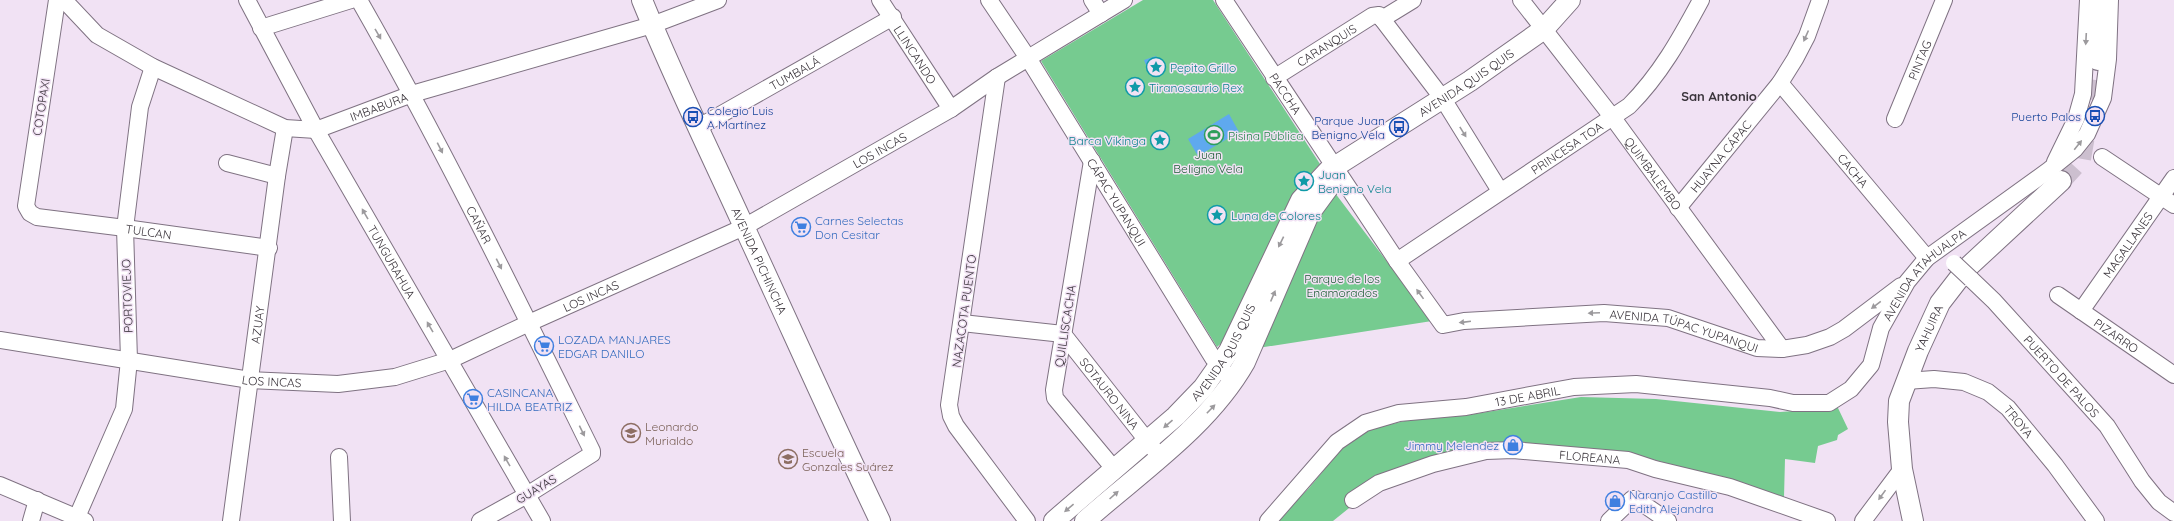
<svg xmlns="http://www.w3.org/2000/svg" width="2174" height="521" font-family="Quicksand,sans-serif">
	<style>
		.green { fill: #76cb90 }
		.water { fill: #5fa9ee }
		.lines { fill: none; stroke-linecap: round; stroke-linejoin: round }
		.major-tunnel { stroke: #ccbfcf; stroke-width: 20; stroke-dasharray: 20 10; stroke-linecap: butt }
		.minor-casing { stroke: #7f7282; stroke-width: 18 }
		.major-casing { stroke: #7f7282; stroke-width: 22 }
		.minor { stroke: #fff; stroke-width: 16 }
		.major { stroke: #fff; stroke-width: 20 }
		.minor-bridge-casing { stroke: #7f7282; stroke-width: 18; stroke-linecap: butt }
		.minor-bridge { stroke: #fff; stroke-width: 16 }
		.oneway { fill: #9c9a9d }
		.labels { text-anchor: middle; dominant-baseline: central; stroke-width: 3; stroke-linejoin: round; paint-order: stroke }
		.street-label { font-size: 12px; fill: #3a343b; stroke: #f1e2f4 }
		.culture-label { font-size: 12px; fill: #0d838f; stroke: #f1e2f4; text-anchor: start }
		.transit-label { font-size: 12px; fill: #164399; stroke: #f1e2f4; text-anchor: end }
		.leisure-label { font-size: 12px; fill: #27864d; stroke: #f1e2f4; text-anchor: start }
		.park-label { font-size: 12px; fill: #1c5d35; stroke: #f1e2f4 }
		.shop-label { font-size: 12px; fill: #366cbe; stroke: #f1e2f4; text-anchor: start }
		.education-label { font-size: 12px; fill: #785e54; stroke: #f1e2f4; text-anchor: start }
		.neighbourhood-label { font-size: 13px; font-weight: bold; fill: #3a343b; stroke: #f1e2f4 }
	</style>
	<rect width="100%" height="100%" fill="#f1e2f4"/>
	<!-- green -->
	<path class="green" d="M1143,0H1213L1320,164L1301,184L1289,202L1224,341L1217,347L1041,61Z
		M1335,193L1432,321L1258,348L1322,210Z
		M1581,397L1656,399L1780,412L1838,408L1848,429L1838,435L1837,440L1818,446L1815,463L1785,459L1784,497L1648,458L1591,453L1482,458L1406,477L1369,492L1333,521H1277L1309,488L1345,445L1371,429L1413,419L1468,415Z"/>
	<!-- water -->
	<path class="water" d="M1156,56L1160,69L1149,73L1144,60Z
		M1229,114L1239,132L1198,156L1188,139Z"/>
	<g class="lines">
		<!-- major-tunnel -->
		<path class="major-tunnel" d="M2061,181L2081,159L2098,60"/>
		<!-- minor casing -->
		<g class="minor-casing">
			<g id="minor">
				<path id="s1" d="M57,0L26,206L30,213L37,217L125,228L269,248"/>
				<path id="s2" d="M64,0L97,35L153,67L285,128L316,130L412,94L652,25L718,0"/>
				<path id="s3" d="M247,0L316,130L542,521"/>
				<path id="s4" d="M359,0C443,147 517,299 592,451V454L527,495L480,521"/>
				<path id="s5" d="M880,0L951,109"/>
				<path id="s6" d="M989,0L1028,58L1213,358L1226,374"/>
				<path d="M1092,0L1101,14"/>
				<path id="s7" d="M1224,0L1397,261L1443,325L1464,321L1604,313L1668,318L1757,348L1782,349L1807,345L1830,337L1844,329L1901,286"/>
				<path id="s8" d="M1521,0L1613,118L1782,349"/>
				<path d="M1382,19L1413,0"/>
				<path d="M261,28L351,0"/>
				<path d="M997,77L949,405L951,416L956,426L1027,521"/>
				<path id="s9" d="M1274,78L1372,16L1379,15L1443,99L1500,191"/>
				<path id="s10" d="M1780,83L1927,258"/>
				<path id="s11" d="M1895,119L1944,0"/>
				<path id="s12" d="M697,128L893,17"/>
				<path d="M2102,157L2174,205"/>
				<path d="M1092,161L1054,390L1055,398L1115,470"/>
				<path d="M2055,162L2076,119L2083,94L2088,0"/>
				<path d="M227,163L277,176"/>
				<path id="s13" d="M1678,208L1780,83L1795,59L1807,36L1820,0"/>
				<path id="s14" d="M1397,261L1629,106C1660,75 1680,39 1701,0"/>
				<path id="s15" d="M1971,279L1994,301L2107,426L2142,481L2159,502L2174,513"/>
				<path id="s16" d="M2058,295L2174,375"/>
				<path id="s17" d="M2081,311L2174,178"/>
				<path id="s18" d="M962,323L1063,334L1160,457"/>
				<path id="s19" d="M0,340L250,380L338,384L395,377L450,360L529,323L744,227L951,109L997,77L1124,0"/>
				<path id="s20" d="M1906,381L1934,379L1964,382L1988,392L2008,408L2055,465L2096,521"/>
				<path d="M339,457L342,521"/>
				<path d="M0,485L85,521"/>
				<path id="s21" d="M1353,500L1379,483L1433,464L1486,451L1513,450L1628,460L1655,469L1730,487L1827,521"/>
				<path d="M77,517L124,409L129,360L125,228L140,107L153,67"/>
				<path d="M31,521L37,500"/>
				<path id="s22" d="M231,521L277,176L285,128"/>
				<path id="s23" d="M1268,521L1337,442L1365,423L1399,413L1466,407L1574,387L1636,384L1770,398L1793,403H1829L1851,389L1871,365L1881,328L1907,282L1927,258L2049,170L2075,149L2087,134L2103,98L2108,59L2110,0"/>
				<path d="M1609,521L1632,499H1636L1668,521"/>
				<path d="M1863,521L1902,469"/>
			</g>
		</g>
		<!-- major casing -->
		<g class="major-casing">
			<g id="major">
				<path id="s24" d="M642,0C672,74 707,146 740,218C787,319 832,421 880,521"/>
				<path d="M2098,60L2099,0"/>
				<path id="s25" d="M1054,521L1176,416L1203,388L1229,351L1301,200L1328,171L1470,81L1544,29L1570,0"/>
				<path d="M1085,521C1140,472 1208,427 1245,362L1309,214L1331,184"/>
				<path id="s26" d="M1913,521L1902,469L1898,422L1899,401L1918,351L1940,303L1967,268L2061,181"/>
			</g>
		</g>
		<!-- minor -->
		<use href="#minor" class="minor"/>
		<!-- major -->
		<use href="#major" class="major"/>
		<!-- minor-bridge casing -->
		<g class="minor-bridge-casing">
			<path id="minor-bridge" d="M1954,263L1971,279"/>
		</g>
		<!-- minor-bridge -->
		<use href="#minor-bridge" class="minor-bridge"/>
	</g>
	<!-- one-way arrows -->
	<defs><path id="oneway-solid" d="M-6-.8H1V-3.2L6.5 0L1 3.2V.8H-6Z"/></defs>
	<g class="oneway">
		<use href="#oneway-solid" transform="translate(378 34) rotate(60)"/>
		<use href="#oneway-solid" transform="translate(1806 36) rotate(114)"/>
		<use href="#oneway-solid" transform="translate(2086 39) rotate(93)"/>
		<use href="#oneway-solid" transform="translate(1463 132) rotate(58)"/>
		<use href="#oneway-solid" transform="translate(2078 145) rotate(-51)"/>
		<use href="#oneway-solid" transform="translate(440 148) rotate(63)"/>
		<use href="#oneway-solid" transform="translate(365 214) rotate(-120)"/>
		<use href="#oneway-solid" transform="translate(1281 242) rotate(116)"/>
		<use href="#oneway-solid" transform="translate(499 264) rotate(63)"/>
		<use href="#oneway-solid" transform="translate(1420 294) rotate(-126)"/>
		<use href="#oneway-solid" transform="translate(1273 296) rotate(-67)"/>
		<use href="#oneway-solid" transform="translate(1876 305) rotate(143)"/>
		<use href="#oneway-solid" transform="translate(1594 313) rotate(178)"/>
		<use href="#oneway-solid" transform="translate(1465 322) rotate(173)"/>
		<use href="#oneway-solid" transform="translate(430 327) rotate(-120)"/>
		<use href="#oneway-solid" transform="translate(1211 409) rotate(-46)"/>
		<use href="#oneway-solid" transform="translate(1168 424) rotate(139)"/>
		<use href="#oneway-solid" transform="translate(582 431) rotate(64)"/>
		<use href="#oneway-solid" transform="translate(507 461) rotate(-120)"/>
		<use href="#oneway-solid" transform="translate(1114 495) rotate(-42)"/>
		<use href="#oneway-solid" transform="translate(1882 495) rotate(126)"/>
		<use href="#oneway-solid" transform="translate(1069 508) rotate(140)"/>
	</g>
	<!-- icons -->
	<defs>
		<g id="sight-ring" transform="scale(1)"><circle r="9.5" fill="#f1e2f4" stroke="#0f9aa8" stroke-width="1.5"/><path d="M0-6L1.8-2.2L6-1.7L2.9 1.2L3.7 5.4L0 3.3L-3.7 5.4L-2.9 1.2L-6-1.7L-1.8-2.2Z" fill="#0f9aa8"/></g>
		<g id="bus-ring" transform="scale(1)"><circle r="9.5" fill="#f1e2f4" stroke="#1a4fb4" stroke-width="1.5"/><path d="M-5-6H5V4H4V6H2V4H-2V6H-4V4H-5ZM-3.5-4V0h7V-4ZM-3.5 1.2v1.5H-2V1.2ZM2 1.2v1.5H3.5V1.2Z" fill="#1a4fb4"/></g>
		<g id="stadium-ring" transform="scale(1)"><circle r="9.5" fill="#f1e2f4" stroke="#2e9e5b" stroke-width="1.5"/><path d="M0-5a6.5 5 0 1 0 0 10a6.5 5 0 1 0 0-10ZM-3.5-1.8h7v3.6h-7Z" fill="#2e9e5b"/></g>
		<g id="supermarket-ring" transform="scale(1)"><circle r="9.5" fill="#f1e2f4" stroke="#3f7fe0" stroke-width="1.5"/><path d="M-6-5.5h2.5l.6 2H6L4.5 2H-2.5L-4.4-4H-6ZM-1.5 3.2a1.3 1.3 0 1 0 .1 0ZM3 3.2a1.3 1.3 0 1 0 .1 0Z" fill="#3f7fe0"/></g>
		<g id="school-ring" transform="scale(1)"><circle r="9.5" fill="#f1e2f4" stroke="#8d6e63" stroke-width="1.5"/><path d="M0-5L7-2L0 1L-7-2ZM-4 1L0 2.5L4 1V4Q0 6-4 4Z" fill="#8d6e63"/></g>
		<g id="shop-ring" transform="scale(1)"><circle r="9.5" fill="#f1e2f4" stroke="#3f7fe0" stroke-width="1.5"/><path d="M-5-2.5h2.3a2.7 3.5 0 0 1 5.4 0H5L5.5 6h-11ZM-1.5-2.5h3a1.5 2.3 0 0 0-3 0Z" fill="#3f7fe0"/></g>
	</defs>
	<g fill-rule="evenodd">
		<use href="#sight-ring" x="1156" y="67"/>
		<use href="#sight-ring" x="1135" y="87"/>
		<use href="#bus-ring" x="2095" y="116"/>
		<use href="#bus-ring" x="693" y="117"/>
		<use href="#bus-ring" x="1399" y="127"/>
		<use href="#stadium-ring" x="1214" y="135"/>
		<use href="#sight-ring" x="1160" y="140"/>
		<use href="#sight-ring" x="1304" y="181"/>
		<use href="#sight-ring" x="1217" y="215"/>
		<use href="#supermarket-ring" x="801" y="227"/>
		<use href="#supermarket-ring" x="544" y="346"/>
		<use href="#supermarket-ring" x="473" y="399"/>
		<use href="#school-ring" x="631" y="433"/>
		<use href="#shop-ring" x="1513" y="445"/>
		<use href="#school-ring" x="788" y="459"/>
		<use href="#shop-ring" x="1615" y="501"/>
	</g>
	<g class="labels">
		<!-- street labels -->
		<g class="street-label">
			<text stroke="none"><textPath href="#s9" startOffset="62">CARANQUIS</textPath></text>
			<text stroke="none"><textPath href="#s5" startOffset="65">LLINCANDO</textPath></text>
			<text stroke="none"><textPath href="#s11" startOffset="64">PINTAG</textPath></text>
			<text stroke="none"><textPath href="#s12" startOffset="112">TUMBALÁ</textPath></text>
			<text stroke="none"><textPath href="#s25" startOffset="616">AVENIDA QUIS QUIS</textPath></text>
			<text stroke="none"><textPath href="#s7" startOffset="112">PACCHA</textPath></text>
			<text transform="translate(41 107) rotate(-81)">COTOPAXI</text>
			<text stroke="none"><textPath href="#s2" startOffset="356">IMBABURA</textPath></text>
			<text stroke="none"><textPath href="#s14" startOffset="204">PRINCESA TOA</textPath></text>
			<text stroke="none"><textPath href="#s19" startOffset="935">LOS INCAS</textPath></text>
			<text stroke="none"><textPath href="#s13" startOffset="67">HUAYNA CÁPAC</textPath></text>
			<text stroke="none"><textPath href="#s10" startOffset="114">CACHA</textPath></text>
			<text stroke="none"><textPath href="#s8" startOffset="218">QUIMBALEMBO</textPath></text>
			<text stroke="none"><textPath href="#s6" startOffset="239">CÁPAC YUPANQUI</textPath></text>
			<text stroke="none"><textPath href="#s4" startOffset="255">CAÑAR</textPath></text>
			<text stroke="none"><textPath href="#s1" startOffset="337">TULCAN</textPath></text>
			<text stroke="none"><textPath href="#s17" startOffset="81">MAGALLANES</textPath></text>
			<text stroke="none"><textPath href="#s24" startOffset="286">AVENIDA PICHINCHA</textPath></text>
			<text stroke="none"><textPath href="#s3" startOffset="299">TUNGURAHUA</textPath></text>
			<text stroke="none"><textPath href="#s23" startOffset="773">AVENIDA ATAHUALPA</textPath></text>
			<text stroke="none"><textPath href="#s19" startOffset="611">LOS INCAS</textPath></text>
			<text transform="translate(127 296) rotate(-92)">PORTOVIEJO</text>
			<text transform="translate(964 311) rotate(-82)">NAZACOTA PUENTO</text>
			<text stroke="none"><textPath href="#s22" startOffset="198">AZUAY</textPath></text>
			<text transform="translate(1065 326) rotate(-81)">QUILLISCACHA</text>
			<text stroke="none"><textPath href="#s26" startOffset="200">YAHUIRA</textPath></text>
			<text stroke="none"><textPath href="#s7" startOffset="636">AVENIDA TÚPAC YUPANQUI</textPath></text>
			<text stroke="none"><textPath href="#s16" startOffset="71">PIZARRO</textPath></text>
			<text stroke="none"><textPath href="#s25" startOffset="241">AVENIDA QUIS QUIS</textPath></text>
			<text stroke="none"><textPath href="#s15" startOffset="133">PUERTO DE PALOS</textPath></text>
			<text stroke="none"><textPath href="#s19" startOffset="275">LOS INCAS</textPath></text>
			<text stroke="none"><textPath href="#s18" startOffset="177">SOTAURO NINA</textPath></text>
			<text stroke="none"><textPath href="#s23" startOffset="304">13 DE ABRIL</textPath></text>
			<text stroke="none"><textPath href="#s20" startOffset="127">TROYA</textPath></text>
			<text stroke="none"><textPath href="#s21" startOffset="247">FLOREANA</textPath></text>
			<text transform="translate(536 489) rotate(-31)">GUAYAS</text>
		</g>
		<!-- culture labels -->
		<g class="culture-label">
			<text x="1170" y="67">Pepito Grillo</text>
			<text x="1149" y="87">Tiranosaurio Rex</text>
			<text x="1146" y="140" text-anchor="end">Barca Vikinga</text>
			<text x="1318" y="174">Juan<tspan x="1318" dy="14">Benigno Vela</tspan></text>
			<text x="1231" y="215">Luna de Colores</text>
		</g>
		<!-- transit labels -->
		<g class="transit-label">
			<text x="707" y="110" text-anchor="start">Colegio Luis<tspan x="707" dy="14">A Martínez</tspan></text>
			<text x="2081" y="116">Puerto Palos</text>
			<text x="1385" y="120">Parque Juan<tspan x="1385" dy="14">Benigno Vela</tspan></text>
		</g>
		<!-- leisure labels -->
		<g class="leisure-label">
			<text x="1228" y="135">Pisina Pública</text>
		</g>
		<!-- park labels -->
		<g class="park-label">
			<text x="1208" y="154">Juan<tspan x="1208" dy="14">Beligno Vela</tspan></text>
			<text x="1342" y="278">Parque de los<tspan x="1342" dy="14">Enamorados</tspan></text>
		</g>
		<!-- shop labels -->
		<g class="shop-label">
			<text x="815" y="220">Carnes Selectas<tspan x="815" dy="14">Don Cesitar</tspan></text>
			<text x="558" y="339">LOZADA MANJARES<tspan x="558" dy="14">EDGAR DANILO</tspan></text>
			<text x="487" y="392">CASINCANA<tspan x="487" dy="14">HILDA BEATRIZ</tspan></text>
			<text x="1499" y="445" text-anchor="end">Jimmy Melendez</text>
			<text x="1629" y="494">Naranjo Castillo<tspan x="1629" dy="14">Edith Alejandra</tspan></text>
		</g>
		<!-- education labels -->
		<g class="education-label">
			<text x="645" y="426">Leonardo<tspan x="645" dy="14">Murialdo</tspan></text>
			<text x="802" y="452">Escuela<tspan x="802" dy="14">Gonzales Suárez</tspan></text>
		</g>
		<!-- neighbourhood labels -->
		<g class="neighbourhood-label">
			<text x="1719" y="96">San Antonio</text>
		</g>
	</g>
</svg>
